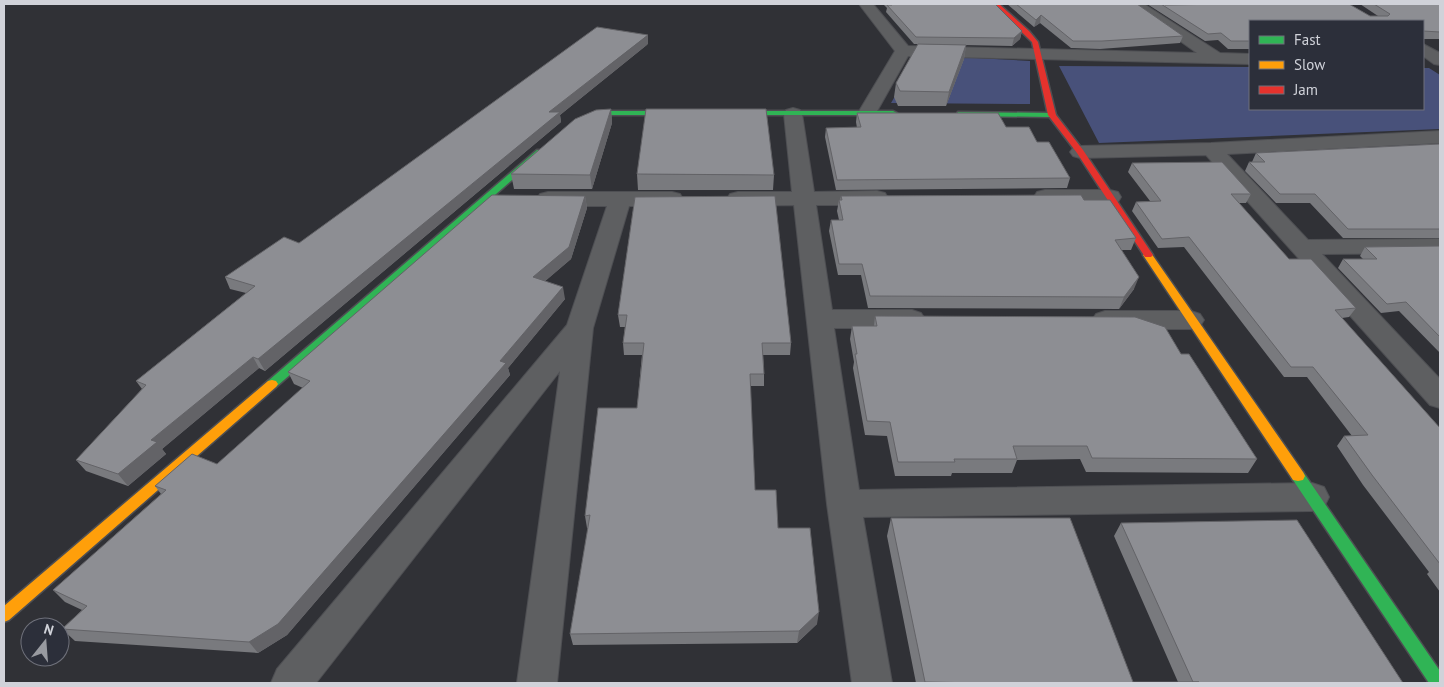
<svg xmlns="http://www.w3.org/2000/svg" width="1444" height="687" font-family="'PT Sans',sans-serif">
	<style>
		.green { fill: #48517a }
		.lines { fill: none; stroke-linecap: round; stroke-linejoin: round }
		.street-casing { stroke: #4e4f53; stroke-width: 2 }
		.fast-casing { stroke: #4e4f53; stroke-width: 3 }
		.slow-casing { stroke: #4e4f53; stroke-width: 3 }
		.jam-casing { stroke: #4e4f53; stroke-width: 3 }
		.street { fill: #5e5f61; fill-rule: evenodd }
		.fast { fill: #30b455; fill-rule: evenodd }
		.slow { fill: #ff9f0a; fill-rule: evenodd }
		.jam { fill: #e5322d; fill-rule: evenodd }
		.wall { fill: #797a7e }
		.shaded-wall { fill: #636367 }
		.building { fill: #8d8e93; stroke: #636367 }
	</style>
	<rect width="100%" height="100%" fill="#303136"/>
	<!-- green -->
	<path class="green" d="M919,55L1030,61V104L891,103Z
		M1059,66L1250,67V109H1423V68H1429L1440,75V129L1099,143Z"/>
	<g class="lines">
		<!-- street casing -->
		<g class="street-casing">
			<path id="street" d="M859,4H873L908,46L1197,53L1128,4H1144L1220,53L1250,54V64L908,56L876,113L874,117L867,119L860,117L858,113L895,51Z
				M1423,44L1440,53V65L1434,64L1423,56Z
				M793,108L800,110L802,114L814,192L877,191L885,193L888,198L885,203L877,205H816L832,310H912L921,313L925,319L921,325L912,328H834L859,490L1312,483L1324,487L1329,497L1324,507L1312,511L863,517L892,683H852L827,504L794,205L738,206L730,204L727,199L730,194L738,192H792L784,114L786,110Z
				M1440,131V143L1227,154L1308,240L1440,239V253L1322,254L1440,379V408L1430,405L1206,155L1080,158L1073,156L1070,152L1073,148L1080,146L1211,143Z
				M1045,190H1110L1118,192L1121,197L1118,202L1110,204H1045L1037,202L1034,197L1037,192Z
				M548,192H672L680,194L683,199L680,204L672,206H629L593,328L557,683H517L560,371L316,683H271L277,669L567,325L607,206H548L540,204L537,199L540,194Z
				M1105,311H1191L1200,314L1204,320L1200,326L1191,329H1105L1096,326L1092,320L1096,314Z"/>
		</g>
		<!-- fast casing -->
		<g class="fast-casing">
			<path id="fast" d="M602,111H683L687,113L683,115H603L579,126L572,124Z
				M725,111H893L897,113L893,115H728L724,113Z
				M958,112L1052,113L1056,115L1052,117L961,116L957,114Z
				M537,150H543L544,152L276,387H268L266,384L268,381Z
				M1298,471L1303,472L1440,671V683H1429L1293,480L1291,476L1293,472Z"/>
		</g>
		<!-- slow casing -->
		<g class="slow-casing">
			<path id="slow" d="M1148,252L1151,253L1303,472L1305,476L1303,480L1298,481L1293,480L1143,255Z
				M272,380L276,381L278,384L276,387L9,620L4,622V606L268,381Z"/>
		</g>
		<!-- jam casing -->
		<g class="jam-casing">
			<path id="jam" d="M993,4H999L1029,31L1038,42L1056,115L1083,150L1153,255L1151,257H1145L1077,153L1048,115L1032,42Z"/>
		</g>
		<!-- street -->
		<use href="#street" class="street"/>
		<!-- fast -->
		<use href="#fast" class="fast"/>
		<!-- slow -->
		<use href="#slow" class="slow"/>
		<!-- jam -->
		<use href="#jam" class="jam"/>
	</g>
	<!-- wall -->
	<path class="wall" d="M883,4H995L1022,31L1020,39L1012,46L914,44L886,12L887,8Z
		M1007,4H1137L1183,36L1180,43L1100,49L1071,48L1040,23L1034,27Z
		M1147,4H1165V5L1225,4H1349L1370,16H1378L1360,4H1440V39H1423V21H1250V49H1228L1218,40L1205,41Z
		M648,44L560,115L561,122L265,371L259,368L162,449L166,454L128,486L86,471L76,460L142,389L136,381L246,293L230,289L225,277L299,243Z
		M966,45L964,59L946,106H898L894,97L896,83Z
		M611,109L612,123L592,189H514L511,174Z
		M857,113L1006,127L1037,142L1070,178L1067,188L836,190L825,137L826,128H857L856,122Z
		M1440,144V238H1343L1310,203H1276L1245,171L1249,162H1253H1252L1256,153Z
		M1132,163L1251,194L1246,203H1239L1289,259L1356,308L1349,317L1342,318L1440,428V592L1427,574L1429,572L1363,485L1337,446L1344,436H1352L1307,377H1284L1184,247L1158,248L1132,211L1136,202L1150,201L1128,172Z
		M637,174L774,175L773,190H638Z
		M585,196L587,208L571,259L545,281L565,299L508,368L510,375L287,635L258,653L75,641L62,629L82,610L65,602L53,590L161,494L155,486L217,464L303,388L294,384L288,372Z
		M841,196L1084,200L1136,238L1131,250H1122L1134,289L1119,309L868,308L861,275H838L829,231L831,220H839L837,211L839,200H840Z
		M635,197L791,343L790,355H763L764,374V386H750L755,490L778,528L817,624L797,643L573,645L570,634L588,528H587L585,516L637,408L642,355H624L623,343L625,327H620L618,315Z
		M1440,246V353L1399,311L1381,313L1338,268L1343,259H1363L1360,256L1365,247Z
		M875,316L1181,354L1257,459L1248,473L1086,472L1080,459L1017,460L1012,473H952L951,476H895L887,436L865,435L853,368L854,362L850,339L852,326H874Z
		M891,518L1133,682H1178L1114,536L1121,523L1403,683H916L887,536Z"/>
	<!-- shaded-wall -->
	<path class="shaded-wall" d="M1041,15L1040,23L1034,27L1036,20Z
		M1022,31L1020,39L1012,46L1014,38Z
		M648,35V44L560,115L561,122L265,371L258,359L549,112Z
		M966,45L964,59L946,106L949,92Z
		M611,109L612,123L592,189L590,175Z
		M585,196L587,208L571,259L536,289L533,277Z
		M1139,277L1134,289L1119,309L1124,297Z
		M563,287L565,299L508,368L510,375L287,635L258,653L249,642L500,361Z
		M253,357L259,368L162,449L166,454L128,486L118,474L151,440Z
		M819,612L817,624L797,643L799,631Z"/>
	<!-- building -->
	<path class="building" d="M891,4H995L1022,31L1014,38L916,37L887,5H892Z
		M1016,4H1137L1183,36L1102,41H1073L1041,15L1036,20Z
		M1161,4H1165V5L1227,4H1349L1370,16H1388L1390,14L1374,4H1440V32L1423,31V21H1250V41H1231L1221,33L1208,34Z
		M597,27L648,35L549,112H560L258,359L253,357L151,440L157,442L118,474L76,460L146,385L136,381L255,286L225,277L284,237L299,243Z
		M918,44L966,45L949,92L900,91L896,83Z
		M611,109L590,175L511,174L575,119L596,110Z
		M646,109H766L774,175L637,174Z
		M857,113H998L1006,127H1029L1037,142H1049L1070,178L837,180L826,128L861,127Z
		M1440,144V229H1348L1315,194H1280L1249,162H1265L1256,153Z
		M1222,162L1251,194H1231L1289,259H1311L1356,308L1335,310L1440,428V564L1372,475L1344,436L1368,435L1313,367H1291L1189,237L1162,239L1136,202L1161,201L1132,163Z
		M492,195L585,196L569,247L533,277L563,287L500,361L506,363L278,624L249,642L62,629L87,606L53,590L166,490L155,486L192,454L217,464L310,381L288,372Z
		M1081,195L1084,200H1110L1136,238L1115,240L1139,277L1124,297L870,296L862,264H839L831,220H843L839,200H842L841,196Z
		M775,196L791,343H762L764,374H750L755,490H776L778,528H810L819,612L799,631L570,634L590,515L585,516L598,408H637L644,343H623L627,315H618L635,197Z
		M1440,246V337L1406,302L1387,304L1343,259H1377L1365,247Z
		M875,316L1135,317L1165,327L1181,354H1189L1257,459L1092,458L1087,446H1013L1017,459H954L955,462H898L890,422L867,421L855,354H857L852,326H877Z
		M891,518H1070L1133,682H1199V683H984L925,682Z
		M1297,520L1403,683H1199V682H1193L1121,523Z"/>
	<!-- border -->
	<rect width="1444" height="687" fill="none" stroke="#d0d2d9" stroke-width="10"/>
	<!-- legend -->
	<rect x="1249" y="20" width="175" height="90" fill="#2c2f3a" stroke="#6e707a"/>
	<rect x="1259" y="36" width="25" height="8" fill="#30b455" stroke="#6e707a"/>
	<text x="1294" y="45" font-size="15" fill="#d0d2d9">Fast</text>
	<rect x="1259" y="61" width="25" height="8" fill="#ff9f0a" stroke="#6e707a"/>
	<text x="1294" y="70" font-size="15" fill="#d0d2d9">Slow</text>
	<rect x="1259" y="86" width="25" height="8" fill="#e5322d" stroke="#6e707a"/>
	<text x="1294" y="95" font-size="15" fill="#d0d2d9">Jam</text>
	<!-- north arrow -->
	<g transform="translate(45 642) rotate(17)"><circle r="24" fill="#2c2f3a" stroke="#6e707a"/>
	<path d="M0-4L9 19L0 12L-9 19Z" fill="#989aa0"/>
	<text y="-8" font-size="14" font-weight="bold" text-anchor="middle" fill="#d0d2d9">N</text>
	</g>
</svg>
